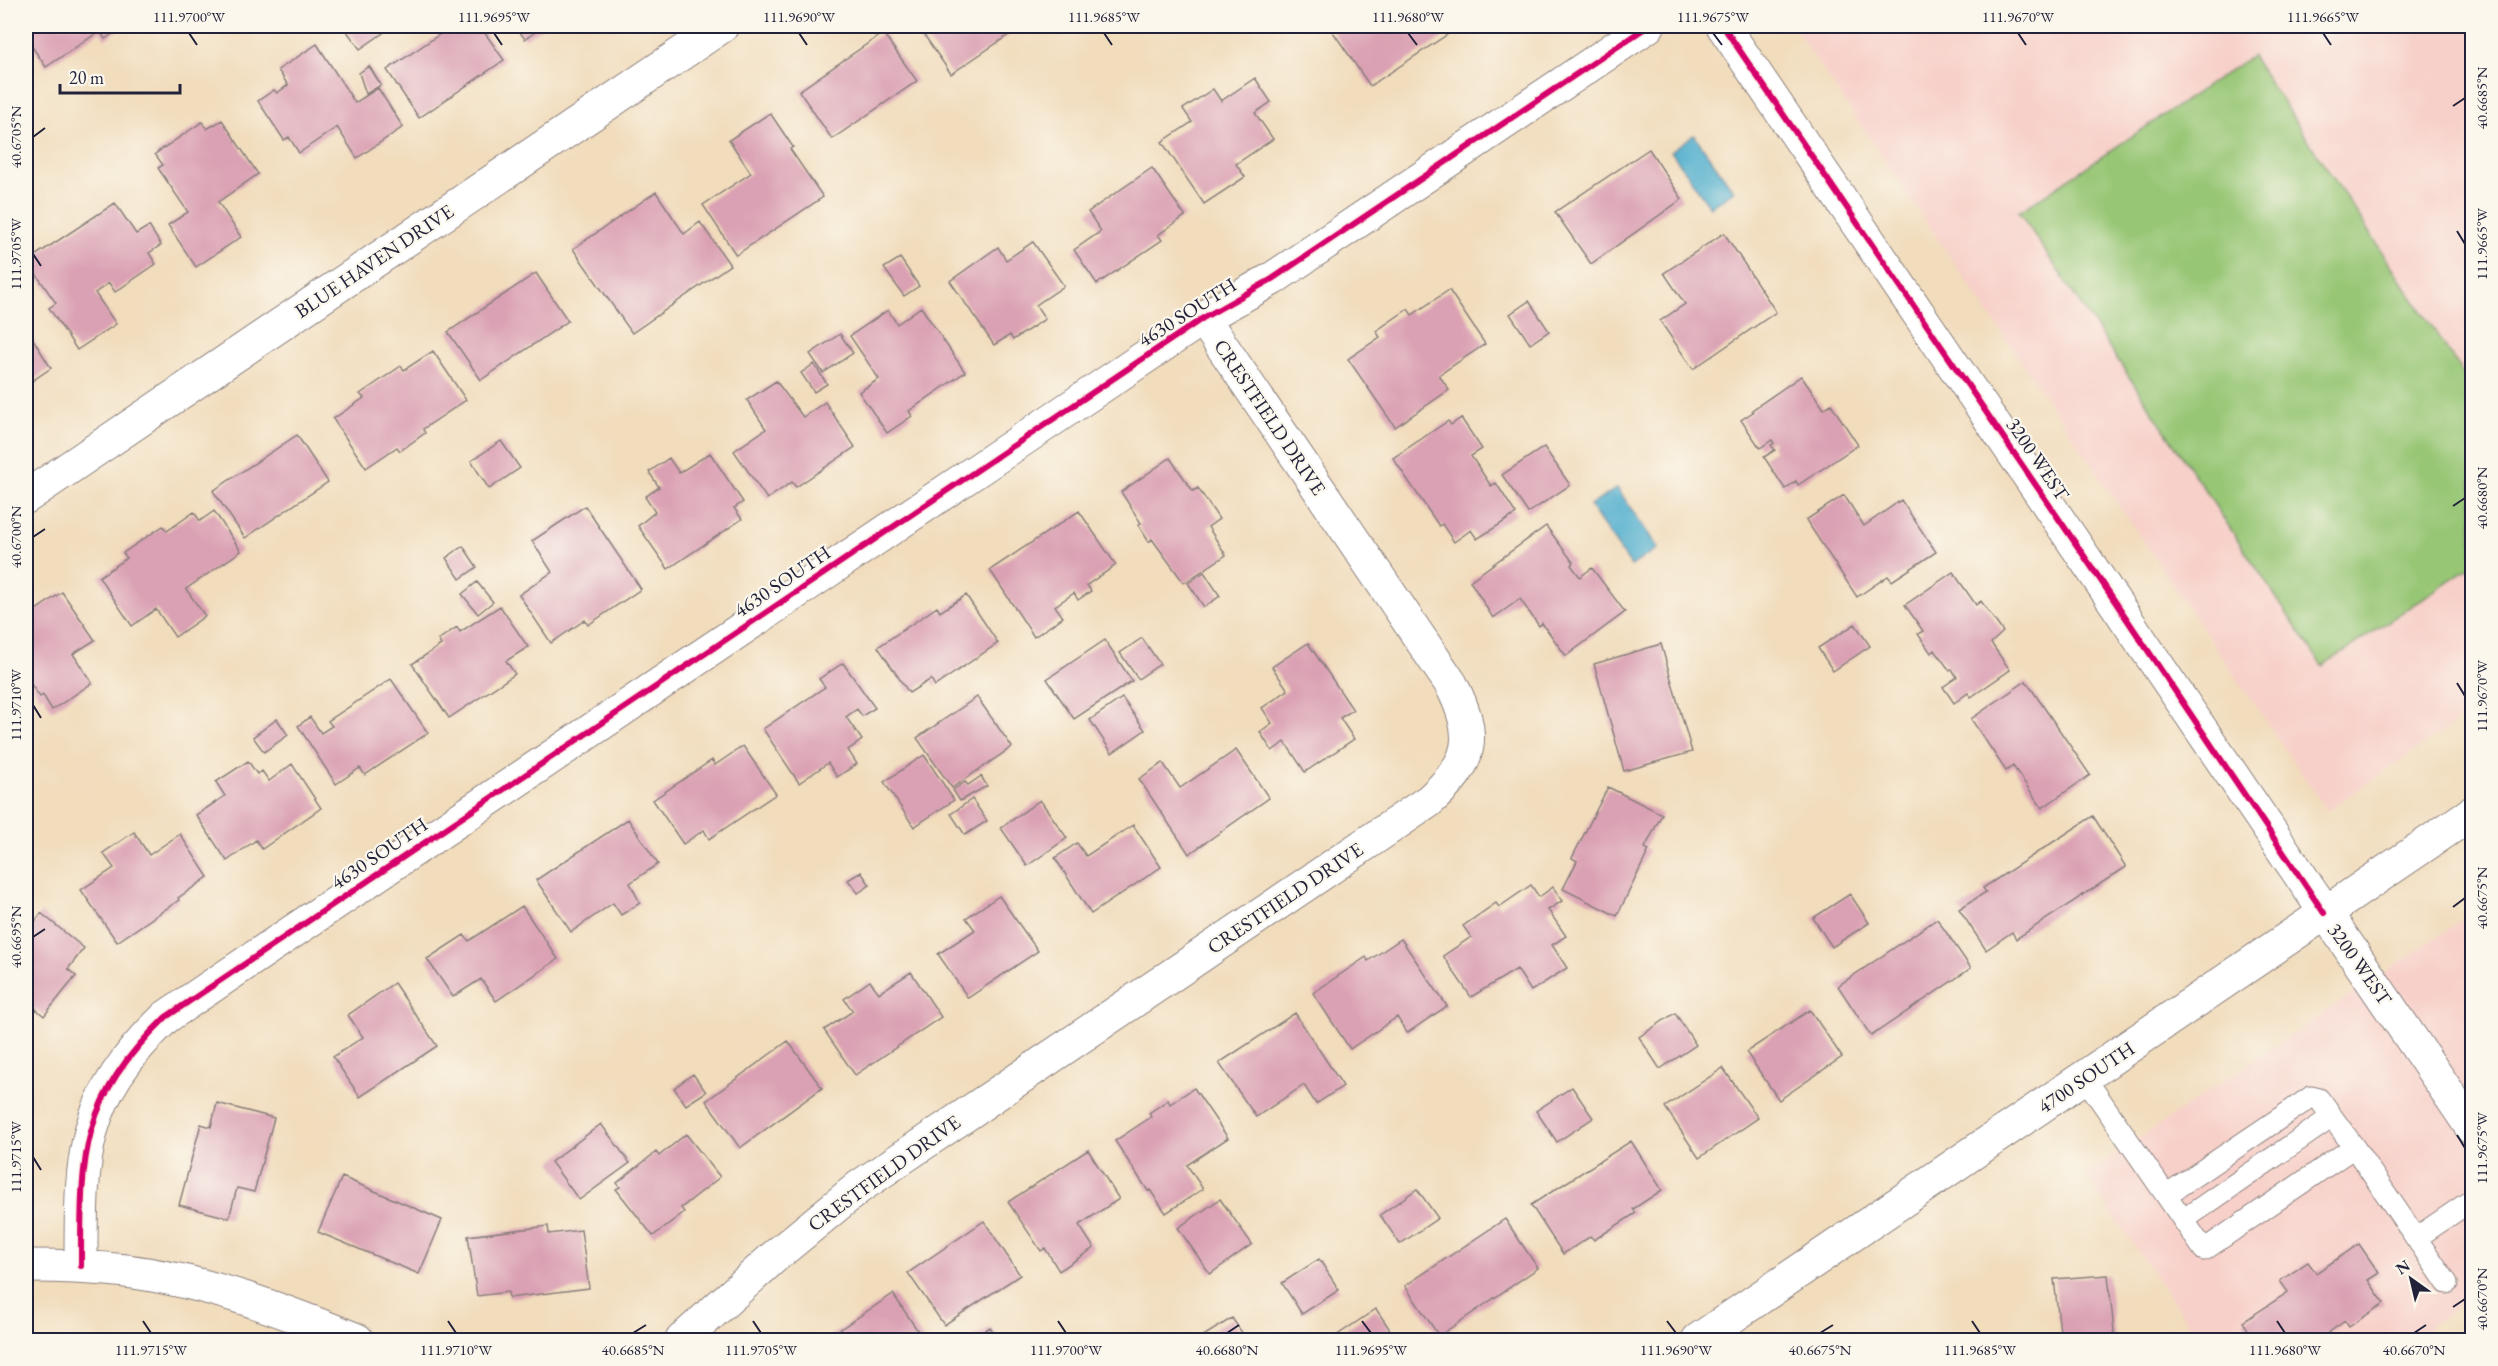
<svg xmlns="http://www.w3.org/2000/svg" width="2498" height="1366" font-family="'EB Garamond',serif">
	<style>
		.built { fill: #f7d0c9 }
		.green { fill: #97c675; stroke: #5c7458; stroke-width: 1.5 }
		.water { fill: #4faecd; stroke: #386884; stroke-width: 1.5 }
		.building { fill: #daa0b3 }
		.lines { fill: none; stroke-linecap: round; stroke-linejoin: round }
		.lane-casing { stroke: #8a7f7c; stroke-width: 23 }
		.street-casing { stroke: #8a7f7c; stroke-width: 35 }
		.secondary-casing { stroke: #8a7f7c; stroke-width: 35 }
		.primary-casing { stroke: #8a7f7c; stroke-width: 35 }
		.lane { stroke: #fff; stroke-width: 21 }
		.street { stroke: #fff; stroke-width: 33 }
		.secondary { stroke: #fff; stroke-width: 33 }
		.primary { stroke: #fff; stroke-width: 33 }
		.cycleway-casing { stroke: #fbf7ec; stroke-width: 10 }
		.cycleway { stroke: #d6006c; stroke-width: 6 }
		.ticks { fill: none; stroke: #22223b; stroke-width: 2 }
		.labels { text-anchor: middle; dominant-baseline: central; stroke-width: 4.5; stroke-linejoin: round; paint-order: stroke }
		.street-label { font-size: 20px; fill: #22223b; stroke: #fbf7ec }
		.neatline { fill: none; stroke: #22223b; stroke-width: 2 }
		.ticks-label { font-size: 15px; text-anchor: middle; fill: #22223b }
	</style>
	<rect width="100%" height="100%" fill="#fbf7ec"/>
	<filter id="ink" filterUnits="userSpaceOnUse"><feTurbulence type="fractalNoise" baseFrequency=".0167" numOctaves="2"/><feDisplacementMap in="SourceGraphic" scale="12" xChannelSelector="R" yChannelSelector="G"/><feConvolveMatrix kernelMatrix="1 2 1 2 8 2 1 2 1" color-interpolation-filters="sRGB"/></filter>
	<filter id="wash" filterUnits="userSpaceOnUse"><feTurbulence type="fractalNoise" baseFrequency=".008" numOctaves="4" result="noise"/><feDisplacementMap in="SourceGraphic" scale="24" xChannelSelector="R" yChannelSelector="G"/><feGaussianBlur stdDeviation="1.35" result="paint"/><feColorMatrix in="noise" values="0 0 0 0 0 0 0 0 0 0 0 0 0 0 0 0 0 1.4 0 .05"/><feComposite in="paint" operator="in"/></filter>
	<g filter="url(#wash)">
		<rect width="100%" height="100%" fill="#f1dcbc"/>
		<!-- built -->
		<path class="built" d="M1793,26H2472V711L2327,811Z
			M2472,913V1297L2409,1340H2200L2085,1175Z"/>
		<!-- green -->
		<path class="green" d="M2252,56L2472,387V565L2322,666L2019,212Z"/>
		<!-- water -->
		<path class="water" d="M1694,135L1734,191L1710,207L1671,151Z
			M1617,488L1658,548L1631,566L1590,506Z"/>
		<g id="blocks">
			<!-- building -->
			<path class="building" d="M26,26H124L105,39L100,31L46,67L26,38Z
				M343,26H377L383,33L360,49Z
				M452,26H480L504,60L419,118L387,70Z
				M515,26H544L525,39Z
				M918,26H1022L951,74Z
				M1329,26H1443L1448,34L1370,86Z
				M883,33L917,81L832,139L799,91Z
				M317,44L355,103L378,88L403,127L357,158L337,127L299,153L289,137L284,140L258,101L274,90L277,93L288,85L278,70Z
				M369,66L381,85L366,94L359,73Z
				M1255,78L1271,102L1255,113L1273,139L1236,164L1245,177L1204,204L1162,142L1192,122L1183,109L1213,89L1221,101Z
				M770,113L793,147L790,149L823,197L736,255L703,205L751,173L729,140Z
				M222,120L258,174L218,202L241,237L196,267L168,225L188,212L158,168L163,165L155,154L202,122L207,129Z
				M1649,149L1682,199L1591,264L1555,212Z
				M1152,168L1185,216L1158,235L1162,240L1097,284L1074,250L1101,231L1088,212Z
				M656,192L684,234L700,222L730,265L632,333L573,249Z
				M115,203L136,234L149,226L161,245L149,253L156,264L115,292L109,283L95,293L116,324L77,350L49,308L56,303L27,261Z
				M1724,233L1776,312L1693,369L1660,321L1685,304L1664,273Z
				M1033,242L1064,286L1036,305L1045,319L1013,340L1010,335L994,345L950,281L998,247L1006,260Z
				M900,258L919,286L904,296L884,268Z
				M536,273L568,321L481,380L448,332Z
				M1449,290L1485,344L1439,375L1449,390L1395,427L1348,359L1380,337L1376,331L1408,309L1412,315Z
				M1529,301L1549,331L1530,344L1510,314Z
				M921,307L965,372L909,411L912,416L887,433L859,392L879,379L850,336L888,310L897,324Z
				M26,328L51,368L26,385Z
				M840,334L853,353L823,373L810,354Z
				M433,351L466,400L423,429L425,433L400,451L397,447L366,468L333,419L364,398L360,394L401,366L404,370Z
				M814,364L827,384L814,392L801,373Z
				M1801,376L1824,409L1831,404L1858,445L1798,485L1796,481L1785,489L1764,457L1775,450L1771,445L1774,443L1772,440L1760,448L1741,420L1753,412L1752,410Z
				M776,381L803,417L825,402L855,447L796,487L792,482L767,499L734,451L766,429L747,400Z
				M1461,418L1482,449L1471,456L1491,486L1496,483L1516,514L1477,539L1471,530L1454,542L1442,524L1439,526L1393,458L1448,421L1451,425Z
				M297,435L328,482L245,538L213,491Z
				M501,441L520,468L489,489L471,461Z
				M1544,447L1570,485L1528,513L1502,475Z
				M710,453L743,502L734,508L742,519L668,569L638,526L655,512L645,497L659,487L649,472L669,458L679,473Z
				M1170,458L1193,491L1198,488L1219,519L1208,527L1226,555L1184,583L1152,539L1149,542L1138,525L1141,523L1121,492Z
				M1844,495L1864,526L1901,500L1936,552L1892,581L1888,576L1857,597L1806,520Z
				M585,506L641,589L588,625L585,620L551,643L519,595L552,572L532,541Z
				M214,511L241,551L186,589L205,616L175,637L156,609L132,626L99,577L127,558L123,553L163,526L167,531L194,512L200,521Z
				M1079,511L1116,565L1087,585L1091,591L1078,600L1074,593L1055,606L1063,617L1034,637L990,570Z
				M1546,526L1573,562L1571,565L1580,577L1592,568L1625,612L1566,656L1542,623L1539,626L1520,599L1493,618L1470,581Z
				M463,546L477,567L460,579L446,558Z
				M1204,572L1220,596L1204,607L1188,583Z
				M1953,572L1976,605L1981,601L2003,632L1991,643L2010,670L1971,697L1968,693L1954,703L1943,687L1957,677L1952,669L1950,671L1935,650L1931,653L1918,634L1923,631L1905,605Z
				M477,582L493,602L478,614L462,594Z
				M62,592L95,640L73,654L92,683L52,710L43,695L40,697L30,683L26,686V617Z
				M966,595L998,643L935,686L931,679L909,693L878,647L937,607L940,612Z
				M500,606L528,647L506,661L515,674L449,718L412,664L441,645L438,640L457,627L460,632Z
				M1855,624L1870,646L1833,671L1818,648Z
				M1142,638L1160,664L1138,679L1120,653Z
				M1105,640L1132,681L1074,719L1047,679Z
				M1308,643L1353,710L1340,718L1354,739L1305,772L1285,742L1272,751L1260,732L1272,723L1262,708L1288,690L1272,667Z
				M1661,644L1692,752L1624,771L1594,664Z
				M843,663L875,708L862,716L857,709L846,717L862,740L848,750L857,764L837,777L828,763L799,783L763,729L825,687L819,679Z
				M391,679L428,733L365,775L360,768L336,784L298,726L310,717L321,733L332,726L328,721Z
				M2026,681L2090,775L2042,808L2013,766L2006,771L1971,719Z
				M977,697L1012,747L952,788L917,738Z
				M1122,698L1145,730L1112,753L1090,720Z
				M277,719L288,735L264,752L253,737Z
				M743,746L776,794L709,839L704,830L683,844L653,800L712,760L715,765Z
				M1236,750L1269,798L1189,854L1139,779L1163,763L1180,788Z
				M924,755L954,800L914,827L884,782Z
				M248,761L257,774L262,771L269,781L292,764L321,808L262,849L256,840L227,861L196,815L225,796L216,782Z
				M981,776L987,786L960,801L953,790L965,782L968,785Z
				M1608,787L1662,814L1645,848L1649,850L1617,916L1563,889L1577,861L1572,858Z
				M972,799L987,821L965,835L951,814Z
				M1040,800L1067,838L1027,866L1001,828Z
				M2093,816L2126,867L2016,939L2012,932L1986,950L1959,909L1986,892L1983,888Z
				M628,819L658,864L630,883L640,903L621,915L613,903L571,932L536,880Z
				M1133,825L1161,867L1091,914L1055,858L1077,843L1086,856Z
				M134,832L149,855L180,834L208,877L178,898L179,900L117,942L81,890L114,868L103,853Z
				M861,872L870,885L858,893L848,880Z
				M1531,885L1539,897L1553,887L1562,901L1548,910L1566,936L1552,945L1567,968L1531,991L1517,969L1471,997L1443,956L1471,937L1463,926L1496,903L1499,907Z
				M1850,894L1869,923L1832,947L1813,918Z
				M999,896L1038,951L968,998L938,954L975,930L966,918Z
				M522,906L558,959L496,1001L481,979L453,997L427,959L464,935L469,941Z
				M41,913L84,948L68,969L76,976L44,1016L36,1009L26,1022V934Z
				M1937,919L1971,968L1871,1036L1838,986Z
				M1401,939L1447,1006L1407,1033L1397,1017L1350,1049L1313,993L1366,957L1368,961Z
				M911,972L941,1017L855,1075L824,1030L853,1011L844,999L870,981L879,993Z
				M394,983L437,1046L360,1097L333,1057L363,1037L348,1015Z
				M1810,1010L1842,1057L1779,1100L1746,1052Z
				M1295,1013L1343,1086L1316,1104L1304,1085L1256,1117L1219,1063Z
				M1675,1013L1696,1045L1660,1069L1639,1037Z
				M788,1041L822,1088L740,1148L706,1101Z
				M1723,1068L1758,1118L1699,1158L1665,1107Z
				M693,1074L706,1092L686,1105L674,1088Z
				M1572,1087L1593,1118L1557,1142L1536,1111Z
				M1194,1088L1228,1138L1187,1165L1203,1189L1166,1213L1150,1190L1148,1191L1115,1141L1151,1117L1149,1113L1168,1100L1170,1104Z
				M217,1103L274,1118L254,1192L237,1188L229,1218L179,1205L201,1124L211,1127Z
				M601,1124L630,1163L579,1200L551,1162Z
				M686,1134L720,1177L681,1208L684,1212L653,1236L616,1189L620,1187L617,1183L656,1152L659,1156Z
				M1631,1141L1662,1190L1633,1209L1636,1213L1594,1240L1591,1236L1563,1254L1531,1205Z
				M1088,1150L1119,1199L1079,1225L1094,1248L1059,1271L1045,1248L1041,1251L1008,1202Z
				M342,1177L442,1220L419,1274L318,1232Z
				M1417,1189L1438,1218L1400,1244L1380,1215Z
				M1220,1199L1252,1244L1210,1274L1178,1228Z
				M1505,1219L1538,1268L1439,1336L1405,1286Z
				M984,1221L1020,1275L944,1325L908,1273Z
				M548,1226L549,1234L581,1230L589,1288L509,1298L508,1292L477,1296L468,1236Z
				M2359,1244L2379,1273L2368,1280L2384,1303L2349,1327L2345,1321L2321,1338L2323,1340H2255L2243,1322L2288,1292L2280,1281L2308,1262L2316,1273Z
				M1319,1259L1339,1290L1302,1314L1282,1283Z
				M2108,1275L2115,1340H2061L2054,1279Z
				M893,1294L924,1340H824Z
				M1376,1309L1397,1340H1330Z
				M1232,1318L1247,1340H1197Z
				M990,1327L999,1340H969Z"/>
		</g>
	</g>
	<g filter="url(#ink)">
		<use href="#blocks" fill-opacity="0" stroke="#8a7f7c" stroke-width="1.5"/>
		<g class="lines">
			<!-- lane casing -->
			<g class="lane-casing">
				<path id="lane" d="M2085,1078L2204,1250L2354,1147L2416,1238L2472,1200
					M2166,1195L2311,1097L2319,1099L2354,1147
					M2183,1220L2332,1117
					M2416,1238L2447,1283"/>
			</g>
			<!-- street casing -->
			<g class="street-casing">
				<path id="street" d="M26,497L722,26
					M26,1266C59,1266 92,1267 126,1271C207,1281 282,1310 357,1340
					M81,1266C81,1154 80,1100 166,1017L1203,318L1272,279L1648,26
					M682,1340L774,1257L859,1187L1429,801C1473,762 1478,737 1451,684L1203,318"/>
			</g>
			<!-- secondary casing -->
			<g class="secondary-casing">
				<path id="secondary" d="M1723,26C1974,392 2221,761 2472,1128"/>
			</g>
			<!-- primary casing -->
			<g class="primary-casing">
				<path id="primary" d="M1698,1340L2472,813"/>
			</g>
			<!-- lane -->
			<use href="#lane" class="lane"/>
			<!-- street -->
			<use href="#street" class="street"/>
			<!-- secondary -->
			<use href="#secondary" class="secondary"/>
			<!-- primary -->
			<use href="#primary" class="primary"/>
			<!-- cycleway casing -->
			<g class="cycleway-casing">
				<path id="cycleway" d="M1723,26L2110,594L2324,913
					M81,1266C81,1154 80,1100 166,1017L1203,318L1272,279L1648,26"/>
			</g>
			<!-- cycleway -->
			<use href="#cycleway" class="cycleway"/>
		</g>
	</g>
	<!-- ticks -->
	<path class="ticks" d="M189,33L197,45M494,33L502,45M799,33L807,45M1104,33L1112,45M1408,33L1417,45M1713,33L1722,45M2018,33L2026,45M2323,33L2331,45M2453,106L2465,98M33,137L45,128M2457,231L2465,244M33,254L41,266M2453,506L2465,498M33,537L45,529M2457,683L2465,696M33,705L41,718M2453,907L2465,898M33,937L45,929M2457,1135L2465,1148M33,1157L41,1170M2453,1307L2465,1299M143,1321L151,1333M448,1321L456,1333M753,1321L761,1333M1058,1321L1066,1333M1362,1321L1371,1333M1667,1321L1676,1333M1972,1321L1980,1333M2277,1321L2285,1333M633,1333L646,1325M1227,1333L1239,1325M1820,1333L1833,1325M2414,1333L2426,1325"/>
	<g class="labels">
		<!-- street labels -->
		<g class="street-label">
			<text transform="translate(374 261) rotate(-34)">BLUE HAVEN DRIVE</text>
			<text transform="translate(1187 312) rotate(-32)">4630 SOUTH</text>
			<text transform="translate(1270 417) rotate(56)">CRESTFIELD DRIVE</text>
			<text transform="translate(2038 459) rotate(56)">3200 WEST</text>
			<text transform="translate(782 581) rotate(-34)">4630 SOUTH</text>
			<text transform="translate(379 853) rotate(-34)">4630 SOUTH</text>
			<text transform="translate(1285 898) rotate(-34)">CRESTFIELD DRIVE</text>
			<text transform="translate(2360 964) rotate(55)">3200 WEST</text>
			<text transform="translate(2086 1077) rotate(-34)">4700 SOUTH</text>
			<text transform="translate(884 1173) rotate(-36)">CRESTFIELD DRIVE</text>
		</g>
	</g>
	<!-- margin -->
	<rect width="2498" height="1366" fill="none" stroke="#fbf7ec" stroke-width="66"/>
	<!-- north arrow -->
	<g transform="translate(2411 1279) rotate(326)" stroke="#fbf7ec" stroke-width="4.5" paint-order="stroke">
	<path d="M0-4.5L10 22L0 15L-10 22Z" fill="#22223b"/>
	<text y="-9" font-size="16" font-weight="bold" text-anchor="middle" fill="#22223b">N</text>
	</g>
	<!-- scale -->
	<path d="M60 84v9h120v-9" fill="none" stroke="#22223b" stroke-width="3"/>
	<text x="69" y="84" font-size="18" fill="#22223b" stroke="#fbf7ec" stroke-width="4.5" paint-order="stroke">20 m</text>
	<rect x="33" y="33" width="2432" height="1300" class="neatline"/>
	<g class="ticks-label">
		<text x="189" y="22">111.9700°W</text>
		<text x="494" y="22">111.9695°W</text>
		<text x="799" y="22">111.9690°W</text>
		<text x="1104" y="22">111.9685°W</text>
		<text x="1408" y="22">111.9680°W</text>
		<text x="1713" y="22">111.9675°W</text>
		<text x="2018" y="22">111.9670°W</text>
		<text x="2323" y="22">111.9665°W</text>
		<text transform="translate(2482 98) rotate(-90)" y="5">40.6685°N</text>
		<text transform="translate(16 137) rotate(-90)" y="5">40.6705°N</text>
		<text transform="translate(2482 244) rotate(-90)" y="5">111.9665°W</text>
		<text transform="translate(16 254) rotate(-90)" y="5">111.9705°W</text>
		<text transform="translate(2482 498) rotate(-90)" y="5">40.6680°N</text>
		<text transform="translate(16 537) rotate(-90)" y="5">40.6700°N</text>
		<text transform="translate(2482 696) rotate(-90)" y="5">111.9670°W</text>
		<text transform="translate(16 705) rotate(-90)" y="5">111.9710°W</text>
		<text transform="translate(2482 898) rotate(-90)" y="5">40.6675°N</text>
		<text transform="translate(16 937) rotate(-90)" y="5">40.6695°N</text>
		<text transform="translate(2482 1148) rotate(-90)" y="5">111.9675°W</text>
		<text transform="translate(16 1157) rotate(-90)" y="5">111.9715°W</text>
		<text transform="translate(2482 1299) rotate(-90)" y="5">40.6670°N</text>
		<text x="151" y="1355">111.9715°W</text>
		<text x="456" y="1355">111.9710°W</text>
		<text x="633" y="1355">40.6685°N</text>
		<text x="761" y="1355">111.9705°W</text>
		<text x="1066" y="1355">111.9700°W</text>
		<text x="1227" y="1355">40.6680°N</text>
		<text x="1371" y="1355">111.9695°W</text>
		<text x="1676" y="1355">111.9690°W</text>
		<text x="1820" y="1355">40.6675°N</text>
		<text x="1980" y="1355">111.9685°W</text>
		<text x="2285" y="1355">111.9680°W</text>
		<text x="2414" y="1355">40.6670°N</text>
	</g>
</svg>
